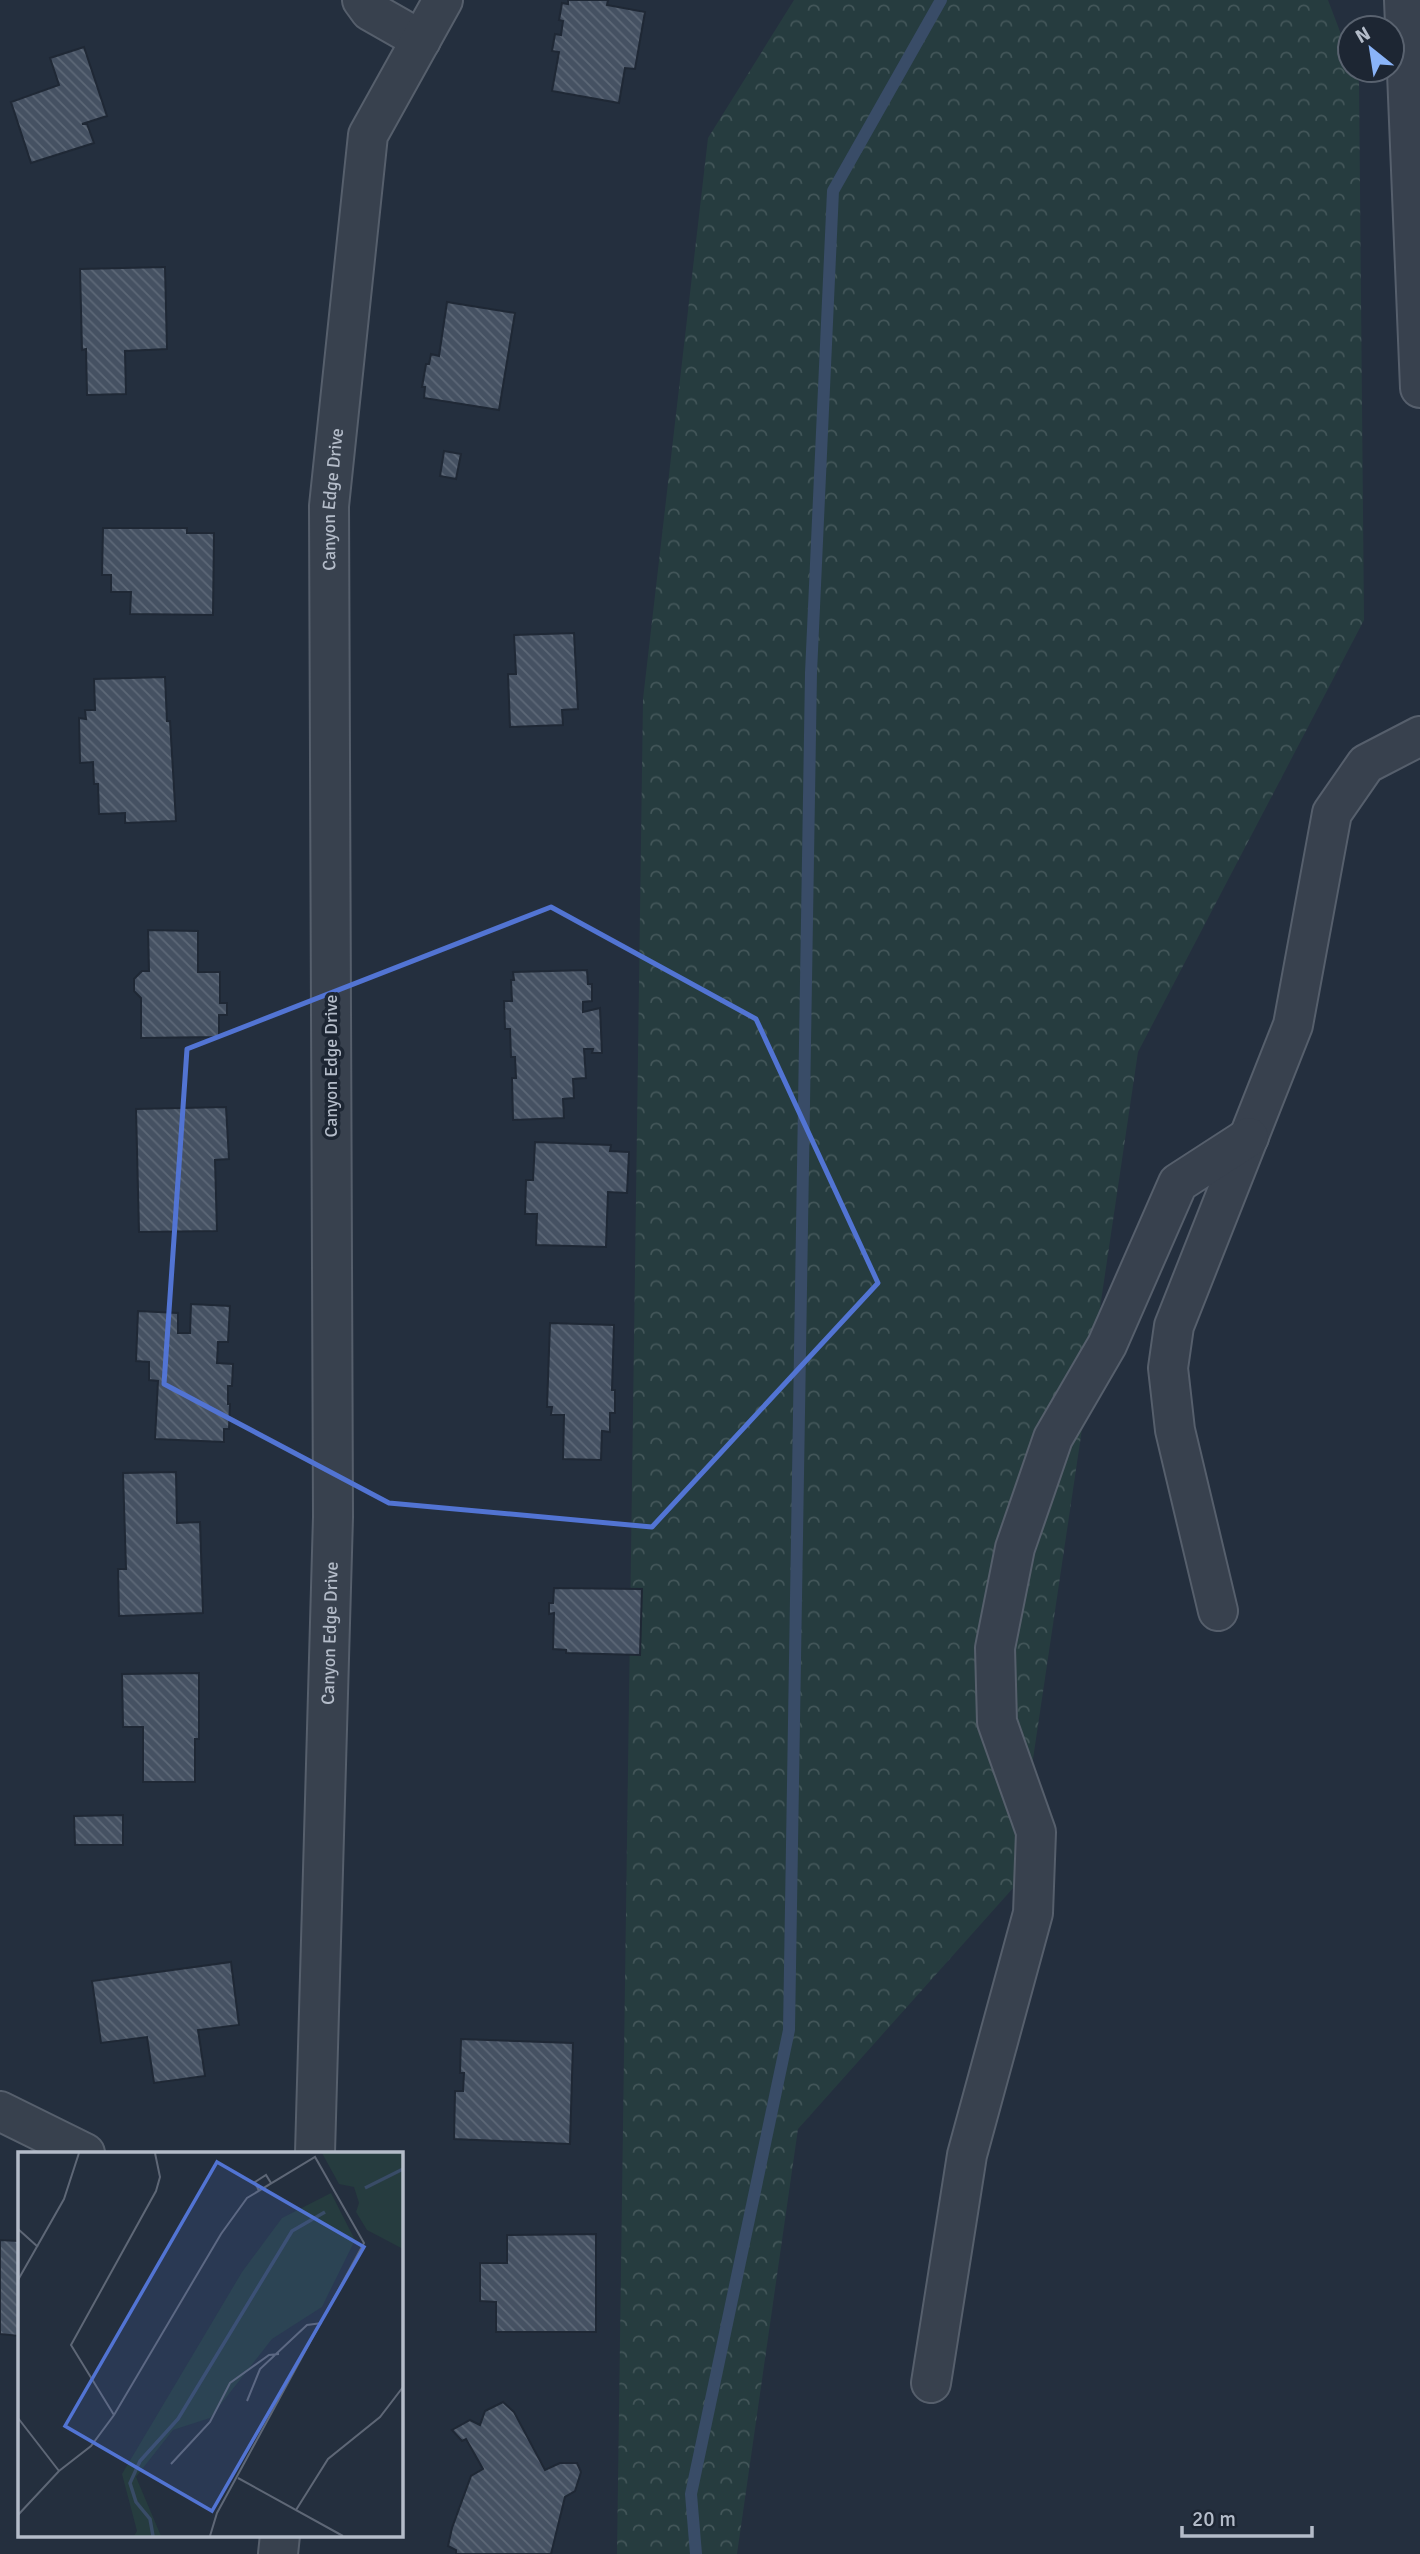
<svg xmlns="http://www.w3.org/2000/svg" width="1420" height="2554" font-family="Signika,sans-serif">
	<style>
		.forest { fill: url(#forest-crowns) }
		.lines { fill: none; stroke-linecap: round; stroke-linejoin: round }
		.stream { stroke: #394c67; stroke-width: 12 }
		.building { fill: url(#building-back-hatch); stroke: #1f2835; stroke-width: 2 }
		.minor-casing { stroke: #565f6c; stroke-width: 42 }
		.minor { stroke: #38414e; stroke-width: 38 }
		.marked { fill: none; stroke: #5274d3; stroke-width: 5; stroke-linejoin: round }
		.labels { text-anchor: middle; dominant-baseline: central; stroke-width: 7; stroke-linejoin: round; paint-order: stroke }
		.street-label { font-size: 18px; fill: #b4bcc9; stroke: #1d2633 }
		.inset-river { fill: none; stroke: #394c67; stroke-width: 3.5 }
		.inset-road { fill: none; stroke: #5e6776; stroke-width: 2 }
		.view { fill: #5274d3; fill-opacity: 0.15; stroke: #5274d3; stroke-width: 3.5 }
		.inset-edge { fill: none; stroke: #b4bcc9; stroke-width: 3.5 }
	</style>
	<defs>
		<pattern id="forest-crowns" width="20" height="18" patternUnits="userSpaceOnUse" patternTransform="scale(1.75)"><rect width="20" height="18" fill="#263c3f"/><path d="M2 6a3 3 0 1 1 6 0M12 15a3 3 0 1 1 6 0" fill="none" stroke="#435659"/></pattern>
		<pattern id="building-back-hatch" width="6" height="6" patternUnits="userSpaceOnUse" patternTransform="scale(1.75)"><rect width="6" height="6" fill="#455162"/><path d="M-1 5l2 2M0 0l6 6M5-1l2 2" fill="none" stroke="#5d6877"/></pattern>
	</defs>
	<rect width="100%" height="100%" fill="#242f3e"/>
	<!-- forest -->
	<path class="forest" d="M794,0H1328L1350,58V70H1354L1359,82L1364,620L1138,1052L1014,1887L798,2129L737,2554H617L643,699L708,138Z"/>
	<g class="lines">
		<!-- stream -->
		<path class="stream" d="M696,2554L691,2494L789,2030L811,673L833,191L941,0"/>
	</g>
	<!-- building -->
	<path class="building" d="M568,0H608L607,5L645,12L635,69L625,68L619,103L552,91L559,52L552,51L555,34L561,35L563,21L559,20L562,3L568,4Z
		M84,47L107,116L82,124H87L94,143L31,163L11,102L59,85L50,58Z
		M165,267L167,349L125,351L126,394L87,395L86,349L82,350L80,269Z
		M447,302L515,313L499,410L424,398L425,387H422L426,364H429L431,354L439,356Z
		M444,451L461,454L456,479L440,476Z
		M103,528H187V533H214L213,615L130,614L131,592H111V575H102Z
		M574,633L578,709L562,710L563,725L510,727L508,674H516L514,635Z
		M165,677L167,721H170L176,821L125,823V813L99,814L98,784H94L93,762L80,763L79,718L86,719L85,710H95L94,679Z
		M148,930L198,931V972H220V1003H227V1015H219V1037L141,1038V998L134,991V979L142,971H149Z
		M587,970L588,984H592V1001L583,1002V1012L600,1008L602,1053H592L593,1049H584L586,1078L573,1079L574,1098L563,1099L564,1118L513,1120L512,1078H516L515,1057H511L510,1029H505L504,1001H512L511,980H514L513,972Z
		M226,1107L229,1159L215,1160L217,1231L139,1232L136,1109Z
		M535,1142L611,1145L610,1151L629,1152L627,1193L608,1192L606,1247L536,1245L537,1214H525L526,1180H533Z
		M191,1304L230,1306L228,1342H218L217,1363L233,1364L232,1386H228V1404H230L229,1429H224V1442L155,1439L158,1381L149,1380V1362L136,1361L138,1311L178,1313V1333H190Z
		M550,1323L614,1325L612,1390H615V1413H610V1432L602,1431L601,1460L563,1459L564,1415H551L552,1407H547Z
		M176,1472L177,1523L200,1522L203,1613L119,1616L118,1569H126L123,1473Z
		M554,1588L642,1589L640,1655L566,1653V1650L553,1649L554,1613L549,1614V1603H553Z
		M199,1673V1739H195V1782H143V1727H123L122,1674Z
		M123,1815V1845H75L74,1816Z
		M231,1962L239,2025L198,2030L205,2076L154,2083L147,2037L101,2043L92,1981Z
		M461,2039L573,2043L570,2144L454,2139L455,2091H463L464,2073H460Z
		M596,2234V2332H496V2302L480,2301V2263H507V2235Z
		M0,2240L19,2241V2336L0,2334Z
		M503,2402L514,2412L545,2470L560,2463H577L581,2472L575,2491L565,2497L551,2554H456V2550L448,2546L452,2528L471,2476L483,2469L466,2439L462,2441L452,2430L470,2420L480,2425L485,2411Z"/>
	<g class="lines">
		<!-- minor casing -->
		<g class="minor-casing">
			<g id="minor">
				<path d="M362,0L370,11L421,40"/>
				<path d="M1404,0L1420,388"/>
				<path d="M1218,1611L1175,1430L1168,1368L1174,1326L1293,1025L1332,813L1366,764L1420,736"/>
				<path d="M0,2111L85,2153"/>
				<path id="s1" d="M315,2153L333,1517L329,506L368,135L443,0"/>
				<path d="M931,2383L967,2155L1033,1913L1036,1832L997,1722L995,1648L1015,1548L1053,1438L1107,1345L1178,1183L1249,1137"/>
				<path d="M278,2554L280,2535"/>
			</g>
		</g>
		<!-- minor -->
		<use href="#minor" class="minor"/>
	</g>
	<!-- marked area -->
	<path class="marked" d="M551,907L756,1019L878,1283L652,1527L389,1503L164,1384L187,1049Z"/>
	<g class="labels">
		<!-- street labels -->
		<g class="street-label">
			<text stroke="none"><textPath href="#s1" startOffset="1654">Canyon Edge Drive</textPath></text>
			<text transform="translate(331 1066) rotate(-90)">Canyon Edge Drive</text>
			<text stroke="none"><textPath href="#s1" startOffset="520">Canyon Edge Drive</textPath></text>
		</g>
	</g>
	<!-- overview -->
	<g transform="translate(18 2152)">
		<rect width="385" height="385" fill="#242f3e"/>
		<path d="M304,1H385V97L349,78L338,60L341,51L336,35L321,32ZM313,41L337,88L304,155L254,187L192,266L155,278L118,325L143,384H116L119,379L104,322L224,120L264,66Z" fill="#263c3f"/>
		<path class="inset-river" d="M347,36L385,17M135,384L132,367L118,350L112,331L122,309L160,267L274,79L307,60"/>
		<path class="inset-road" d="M241,39L237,30L248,23L253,31M0,77L20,95M0,128L46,47L61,1M229,249L242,217L289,173L304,171M96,263L53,193L138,39L142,25L137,1M0,266L41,319M153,312L192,270L212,231L251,203L261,202M220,326L325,384M278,358L310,307L362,265L385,235M0,363L41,319L73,294L96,263L203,82L229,46L297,5L346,91L199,361L192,384"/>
		<path class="view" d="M199,10L346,95L194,359L47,274Z"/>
		<rect width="385" height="385" class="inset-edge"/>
	</g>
	<!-- north arrow -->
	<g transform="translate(1371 49) rotate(330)"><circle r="33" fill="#1d2633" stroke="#59626f" stroke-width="2"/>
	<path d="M0-5L12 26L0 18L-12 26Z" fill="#8ab4f8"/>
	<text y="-10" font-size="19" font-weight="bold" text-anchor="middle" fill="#b4bcc9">N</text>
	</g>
	<!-- scale -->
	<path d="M1182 2526v10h130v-10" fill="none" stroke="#b4bcc9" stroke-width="3.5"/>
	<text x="1192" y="2526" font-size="21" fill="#b4bcc9" stroke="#1d2633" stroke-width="5" paint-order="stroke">20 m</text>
</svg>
